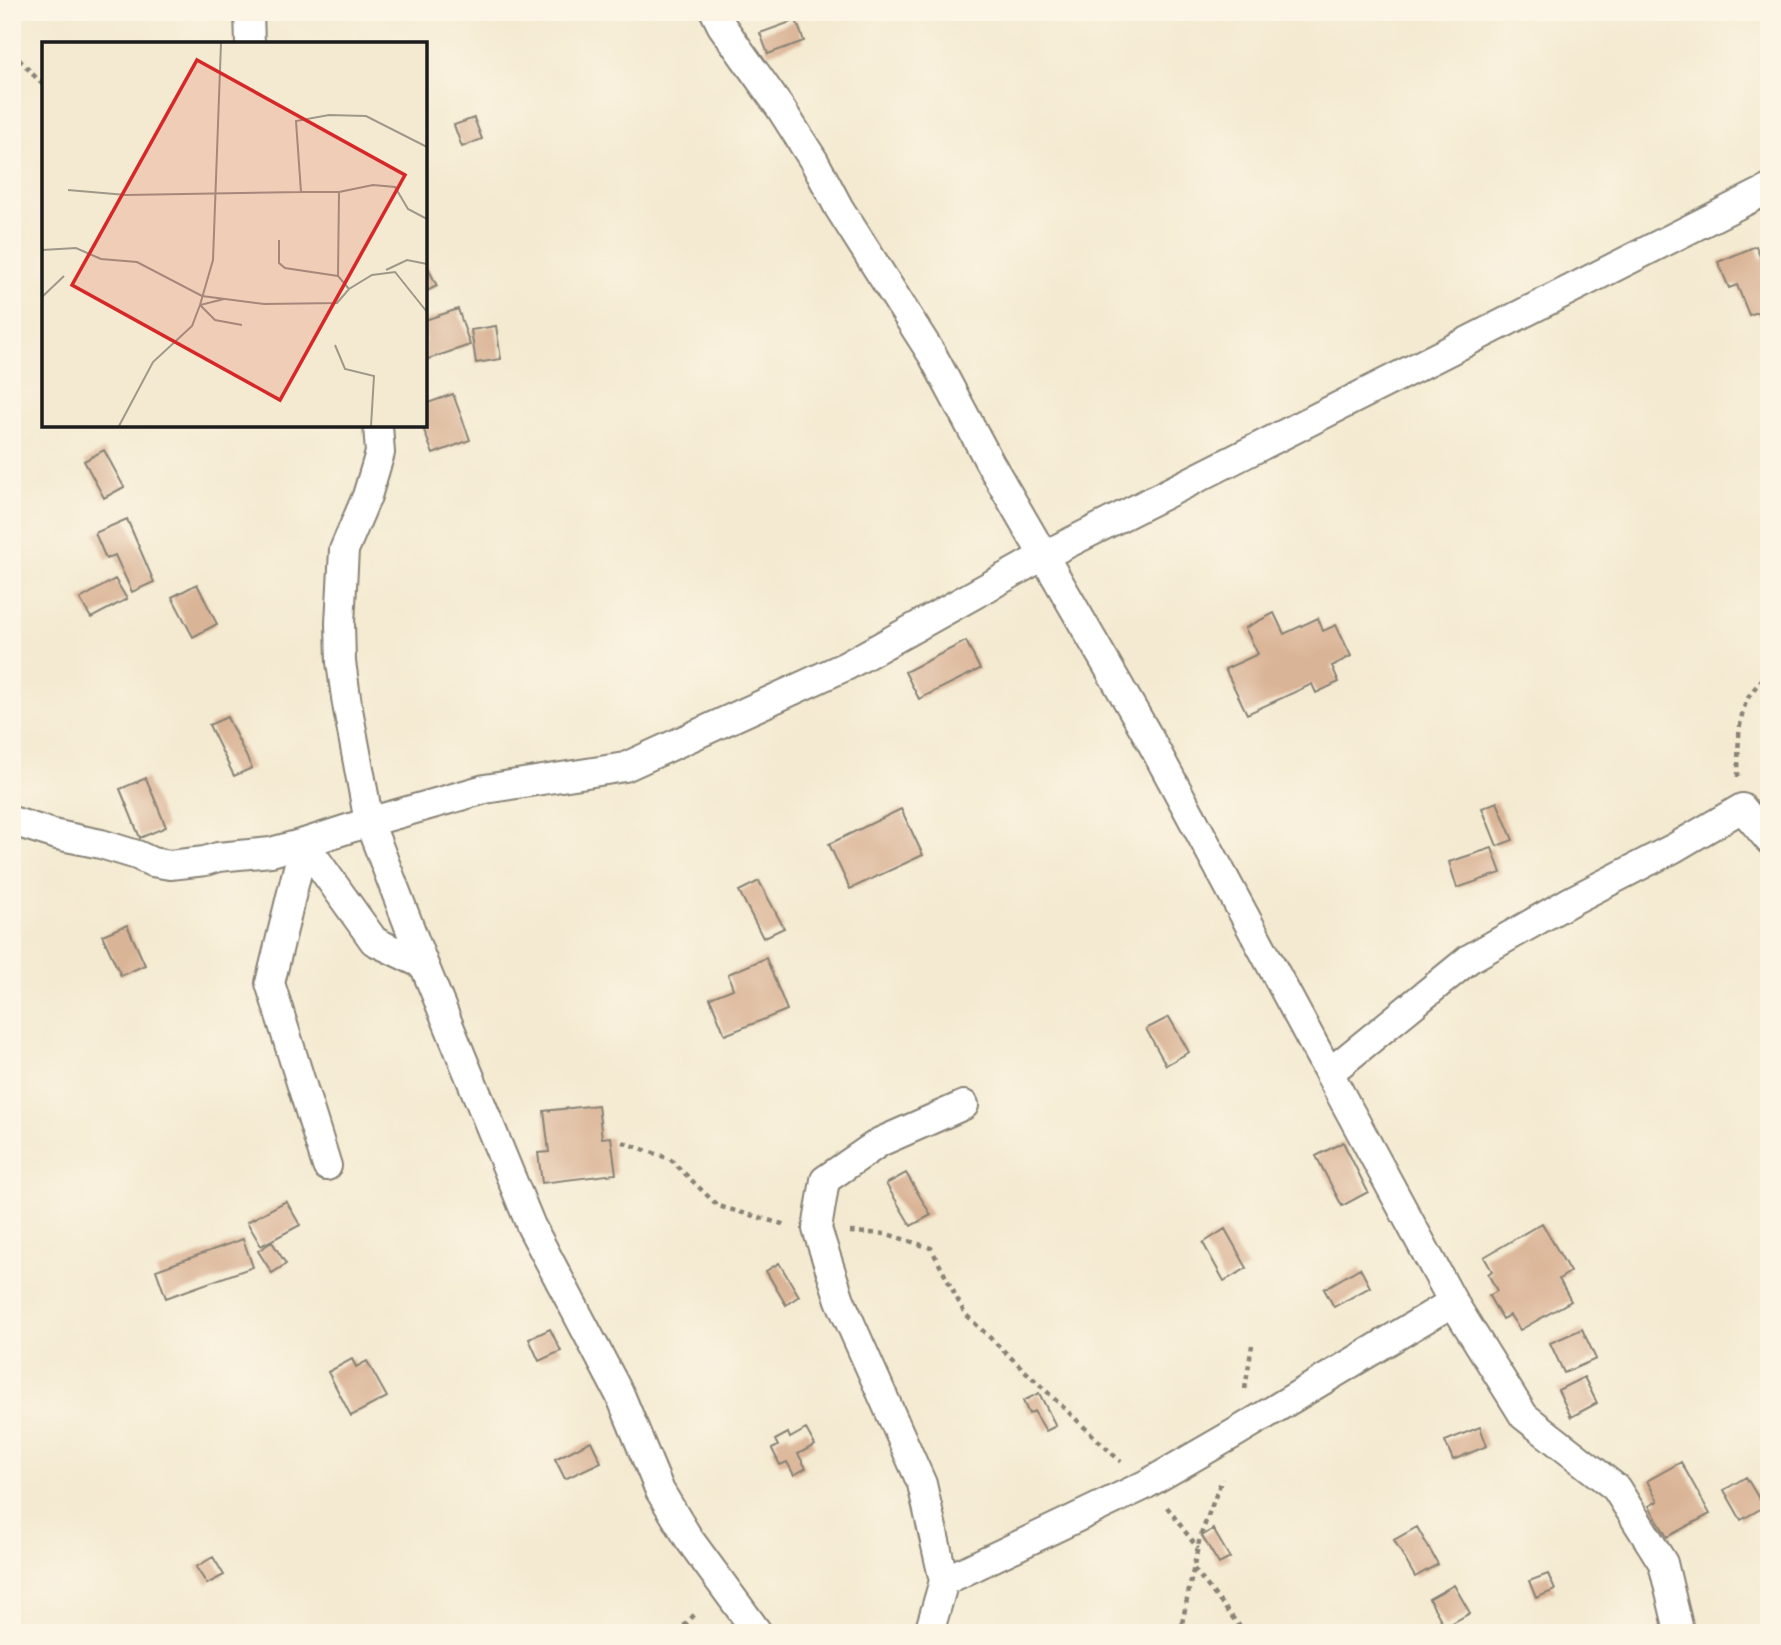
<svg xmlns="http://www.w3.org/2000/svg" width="1781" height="1645" font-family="'Balsamiq Sans',sans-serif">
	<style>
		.building { fill: #dab496 }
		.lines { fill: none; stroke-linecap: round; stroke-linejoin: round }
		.street-casing { stroke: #888376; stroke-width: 32 }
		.path { stroke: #888376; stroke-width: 4.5; stroke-dasharray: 5 5; stroke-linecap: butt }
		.street { stroke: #fff; stroke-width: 28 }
		.inset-road { fill: none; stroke: #9e9889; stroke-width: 2 }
		.view { fill: #d62828; fill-opacity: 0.15; stroke: #d62828; stroke-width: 3.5 }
		.inset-edge { fill: none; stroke: #1c1c1c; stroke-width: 3.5 }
	</style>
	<rect width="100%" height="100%" fill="#fcf5e5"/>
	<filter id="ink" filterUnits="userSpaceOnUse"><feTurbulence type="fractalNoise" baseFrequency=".0143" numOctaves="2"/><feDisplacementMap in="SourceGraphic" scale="14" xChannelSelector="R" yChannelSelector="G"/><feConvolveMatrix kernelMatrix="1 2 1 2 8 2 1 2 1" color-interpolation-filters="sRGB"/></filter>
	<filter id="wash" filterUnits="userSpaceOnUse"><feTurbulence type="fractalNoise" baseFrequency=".00686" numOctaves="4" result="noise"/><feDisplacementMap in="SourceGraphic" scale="28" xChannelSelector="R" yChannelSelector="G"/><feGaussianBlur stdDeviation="1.57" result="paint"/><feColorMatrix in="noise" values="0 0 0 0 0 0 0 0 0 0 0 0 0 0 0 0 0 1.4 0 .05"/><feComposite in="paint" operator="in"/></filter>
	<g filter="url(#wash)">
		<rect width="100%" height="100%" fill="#f4ead1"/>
		<g id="blocks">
			<!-- building -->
			<path class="building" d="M796,20L804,41L768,54L760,33Z
				M474,118L482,139L462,147L454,125Z
				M1756,246L1761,259L1769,256V315L1761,319L1758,312L1749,315L1737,285L1729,288L1718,262Z
				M425,262L437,286L425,292Z
				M458,309L470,345L425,360V320Z
				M496,326L501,359L476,363L471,330Z
				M453,394L470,440L433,454L422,425H425V404Z
				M104,450L124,487L104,498L84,461Z
				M127,519L154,582L132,592L115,555L106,559L95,533Z
				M115,579L127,599L91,618L80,599Z
				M197,584L217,624L193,637L172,597Z
				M1274,613L1284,634L1318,618L1323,631L1336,625L1351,656L1332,666L1339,682L1316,693L1312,684L1247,714L1225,669L1258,654L1245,628Z
				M966,641L980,669L919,699L905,672Z
				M227,717L252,768L234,776L209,725Z
				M146,778L166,827L140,838L120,789Z
				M1497,802L1513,840L1497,846L1482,808Z
				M901,809L923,855L850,889L829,844Z
				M1492,848L1501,873L1457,888L1449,862Z
				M759,881L784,928L763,938L739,891Z
				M127,925L145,965L121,976L102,935Z
				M766,958L787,1010L725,1035L710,998L733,989L728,974Z
				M1169,1017L1189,1052L1166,1065L1146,1029Z
				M598,1105L602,1138L611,1137L616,1174L542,1183L538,1153L549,1152L544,1111Z
				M1343,1142L1368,1192L1342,1206L1316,1156Z
				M906,1173L931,1215L911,1226L886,1184Z
				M286,1201L300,1225L261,1246L247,1222Z
				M1542,1223L1570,1272L1559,1279L1571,1301L1520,1330L1510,1315L1502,1319L1489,1296L1497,1291L1488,1274L1492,1271L1484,1257Z
				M1225,1229L1247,1268L1224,1281L1203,1243Z
				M243,1239L253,1267L166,1298L156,1270Z
				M272,1242L286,1264L272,1273L258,1251Z
				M779,1263L799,1296L786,1305L766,1271Z
				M1360,1268L1370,1287L1334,1307L1324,1289Z
				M550,1329L561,1351L539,1361L529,1339Z
				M1582,1329L1596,1359L1564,1373L1550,1343Z
				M352,1359L356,1367L367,1361L387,1397L351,1416L328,1372Z
				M1584,1377L1597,1403L1571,1417L1558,1390Z
				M1039,1393L1056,1426L1046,1431L1034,1411L1029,1414L1023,1401Z
				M1480,1427L1487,1446L1453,1460L1445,1441Z
				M806,1429L815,1445L798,1454L806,1468L794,1475L787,1462L780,1465L772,1449L778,1446L775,1440L788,1433L790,1438Z
				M591,1441L601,1462L565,1479L555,1459Z
				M1681,1462L1710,1514L1667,1537L1649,1506L1658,1501L1647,1481Z
				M1746,1477L1764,1507L1741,1520L1724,1490Z
				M1417,1527L1438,1564L1415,1577L1394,1540Z
				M1213,1529L1230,1558L1219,1564L1202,1536Z
				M213,1557L224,1575L207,1584L196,1567Z
				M1548,1574L1555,1590L1536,1598L1529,1581Z
				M1454,1585L1470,1613L1445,1627L1429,1599Z"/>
		</g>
	</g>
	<g filter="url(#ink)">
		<use href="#blocks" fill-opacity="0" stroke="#888376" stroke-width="2"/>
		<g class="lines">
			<!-- street casing -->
			<g class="street-casing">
				<path id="street" d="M249,12L250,44
					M715,12L722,26L781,109L814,161L839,208L933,356L990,463L1148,736L1329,1073
					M378,425L380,453L367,496L344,550L340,623L341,662L347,704L369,822L424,965L531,1226L621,1397L660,1491L689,1539L758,1633
					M12,821L57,835L101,844L137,855L152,862L170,865L205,861L218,857L271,852L304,843L374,941L424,965
					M327,1166L270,983L304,843L369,822L485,789L625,767L846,666L1043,556L1769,189
					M1453,1302L1524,1416L1616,1488L1663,1563L1678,1626L1674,1633
					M944,1581L922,1484L840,1300L817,1229L825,1180L880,1142L964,1105
					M929,1633L944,1581L1145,1485L1235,1433L1453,1302L1329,1073L1469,959L1571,901L1674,848L1742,808L1769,840"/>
			</g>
			<!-- path -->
			<path class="path" d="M12,52L44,86
				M1738,777C1739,752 1736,722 1748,698C1753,689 1762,680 1769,671
				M623,1142L670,1159L718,1206L786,1225
				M850,1232L887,1234L931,1248L965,1314L1121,1462
				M1245,1389L1252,1345
				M1167,1507L1198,1549
				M1194,1569L1245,1633
				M677,1633L697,1612
				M1180,1633L1200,1537L1222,1479"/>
			<!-- street -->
			<use href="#street" class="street"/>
		</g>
	</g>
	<!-- overview -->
	<g transform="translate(42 42)">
		<rect width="385" height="385" fill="#f4ead1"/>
		<path class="inset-road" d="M179,1L171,218L158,263L173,278L200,283M26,148L84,153L259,150M297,150L331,143L353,145L366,167L385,177M237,198V221L243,226L296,234M0,208L34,206L59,217L95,220L160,254L222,262L295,261L307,247L330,233L353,230L385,270M344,228L365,218L385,222M307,247L296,234L297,150H259L254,79L287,73L324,74L385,105M0,255L22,234M293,303L303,327L332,334L329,384M77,384L111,320L150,284L158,263L182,257"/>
		<path class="view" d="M155,18L363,133L238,358L30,243Z"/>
		<rect width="385" height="385" class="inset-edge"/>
	</g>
	<!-- margin -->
	<rect width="1781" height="1645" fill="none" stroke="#fcf5e5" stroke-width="42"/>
</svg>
